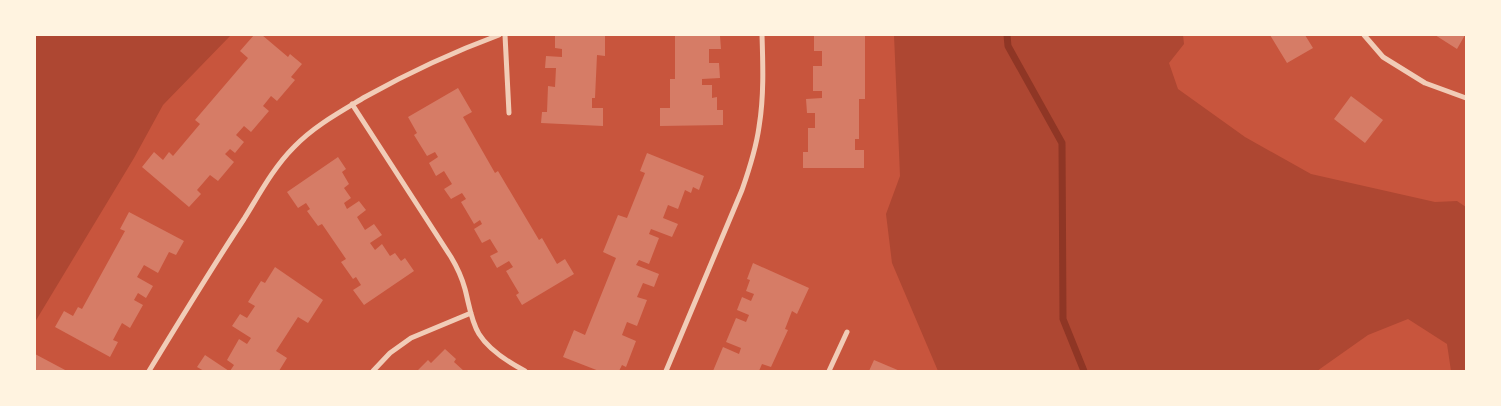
<svg xmlns="http://www.w3.org/2000/svg" width="1501" height="406" font-family="Cabin,sans-serif">
	<style>
		.green { fill: #ae4732 }
		.lines { fill: none; stroke-linecap: round; stroke-linejoin: round }
		.stream { stroke: #8f3625; stroke-width: 7 }
		.building { fill: #d67c66 }
		.minor { stroke: #f1ccb7; stroke-width: 5 }
	</style>
	<rect width="100%" height="100%" fill="#c8553d"/>
	<!-- green -->
	<path class="green" d="M35,35H231L163,105L134,158L35,322Z
		M894,35H1183L1184,44L1169,63L1178,89L1245,137L1311,174L1435,202L1457,201L1466,207V371H1451L1447,344L1408,319L1368,335L1317,371H938L892,263L886,214L900,176Z"/>
	<g class="lines">
		<!-- stream -->
		<path class="stream" d="M1007,35L1008,46L1062,143L1063,319L1084,371"/>
	</g>
	<!-- building -->
	<path class="building" d="M254,35H262L288,57L290,54L302,64L291,77L295,80L277,101L271,96L263,106L269,111L251,132L244,126L236,135L244,142L235,153L230,149L225,154L234,162L218,181L210,175L197,190L201,194L189,207L142,167L154,152L163,160L169,152L173,156L200,124L195,120L248,58L240,51Z
		M555,35H605V56L597,55L595,98H592V108H603V126L541,123L542,112H547L548,86L555,87L556,68H545L546,56L562,57V49L555,48Z
		M675,35L720,36L721,49H709V63H719L720,78L702,79V85H712V98L717,97V110H723V125L660,126V108H670V79H675Z
		M814,35H865V99H859V139H855V150H864V168H803V152H808V128H815V113H807L806,99L822,98V91H813V66H822V51H814Z
		M1270,35H1305L1313,48L1287,63Z
		M1435,35H1465L1457,49Z
		M458,88L472,112L463,117L495,173L498,171L539,240L542,238L557,264L565,259L574,274L522,305L516,295L519,293L506,271L513,267L509,261L497,268L490,256L498,252L490,239L482,243L474,229L482,224L480,220L474,224L461,202L466,199L462,193L451,199L444,189L452,184L444,171L436,176L429,163L438,157L435,152L427,156L414,135L417,133L408,117Z
		M1351,96L1383,120L1365,143L1334,119Z
		M647,153L704,176L699,190L693,187L691,193L685,190L678,209L668,205L663,218L678,224L672,237L651,229L649,234L659,238L649,264L639,260L636,265L659,274L654,287L643,283L637,297L647,300L637,326L627,322L622,335L636,341L626,367L622,365L619,371H599L563,357L574,330L585,335L616,258L603,252L618,215L627,218L645,173L640,171Z
		M338,157L346,169L342,172L349,184L344,188L351,198L344,203L347,209L359,201L366,210L357,217L365,230L374,224L382,235L370,243L375,250L382,244L390,256L395,253L401,261L405,258L414,271L364,305L353,290L361,285L356,277L353,279L341,262L346,259L322,224L318,226L307,211L310,209L306,203L298,208L287,192Z
		M129,212L184,241L176,255L169,252L158,273L144,265L137,277L153,286L146,298L138,293L134,300L143,305L130,328L122,323L113,340L118,342L110,357L55,327L64,311L73,316L78,307L82,309L125,231L120,229Z
		M753,263L809,288L797,314L792,311L785,329L788,330L771,367L762,364L759,371H713L723,347L739,354L741,348L726,342L736,318L746,322L749,315L737,310L742,297L751,301L754,294L746,291L750,280L747,279Z
		M275,267L323,300L308,323L298,317L276,351L287,358L279,371H230L234,365L227,360L239,339L247,344L251,338L232,326L240,314L247,318L255,306L248,302L261,281L265,283Z
		M445,349L456,359L454,362L464,371H417L428,360L431,363Z
		M35,354L67,371H35Z
		M205,355L229,371H204L197,367Z
		M874,360L900,371H869Z"/>
	<g class="lines">
		<!-- minor -->
		<path class="minor" d="M505,35L509,113
			M1364,35L1383,57L1425,83L1466,98
			M352,104L451,257C457,267 462,278 465,289C469,304 471,321 479,334C489,350 508,362 525,371
			M149,371C180,320 211,269 244,219C259,195 273,168 294,147C314,126 340,112 365,97C408,73 453,52 499,35
			M373,371L390,353L411,338L471,313
			M666,371L742,190C749,170 756,149 759,127C764,97 763,65 762,35
			M829,371L847,332"/>
	</g>
	<!-- border -->
	<rect width="1501" height="406" fill="none" stroke="#fff3e0" stroke-width="72"/>
</svg>
